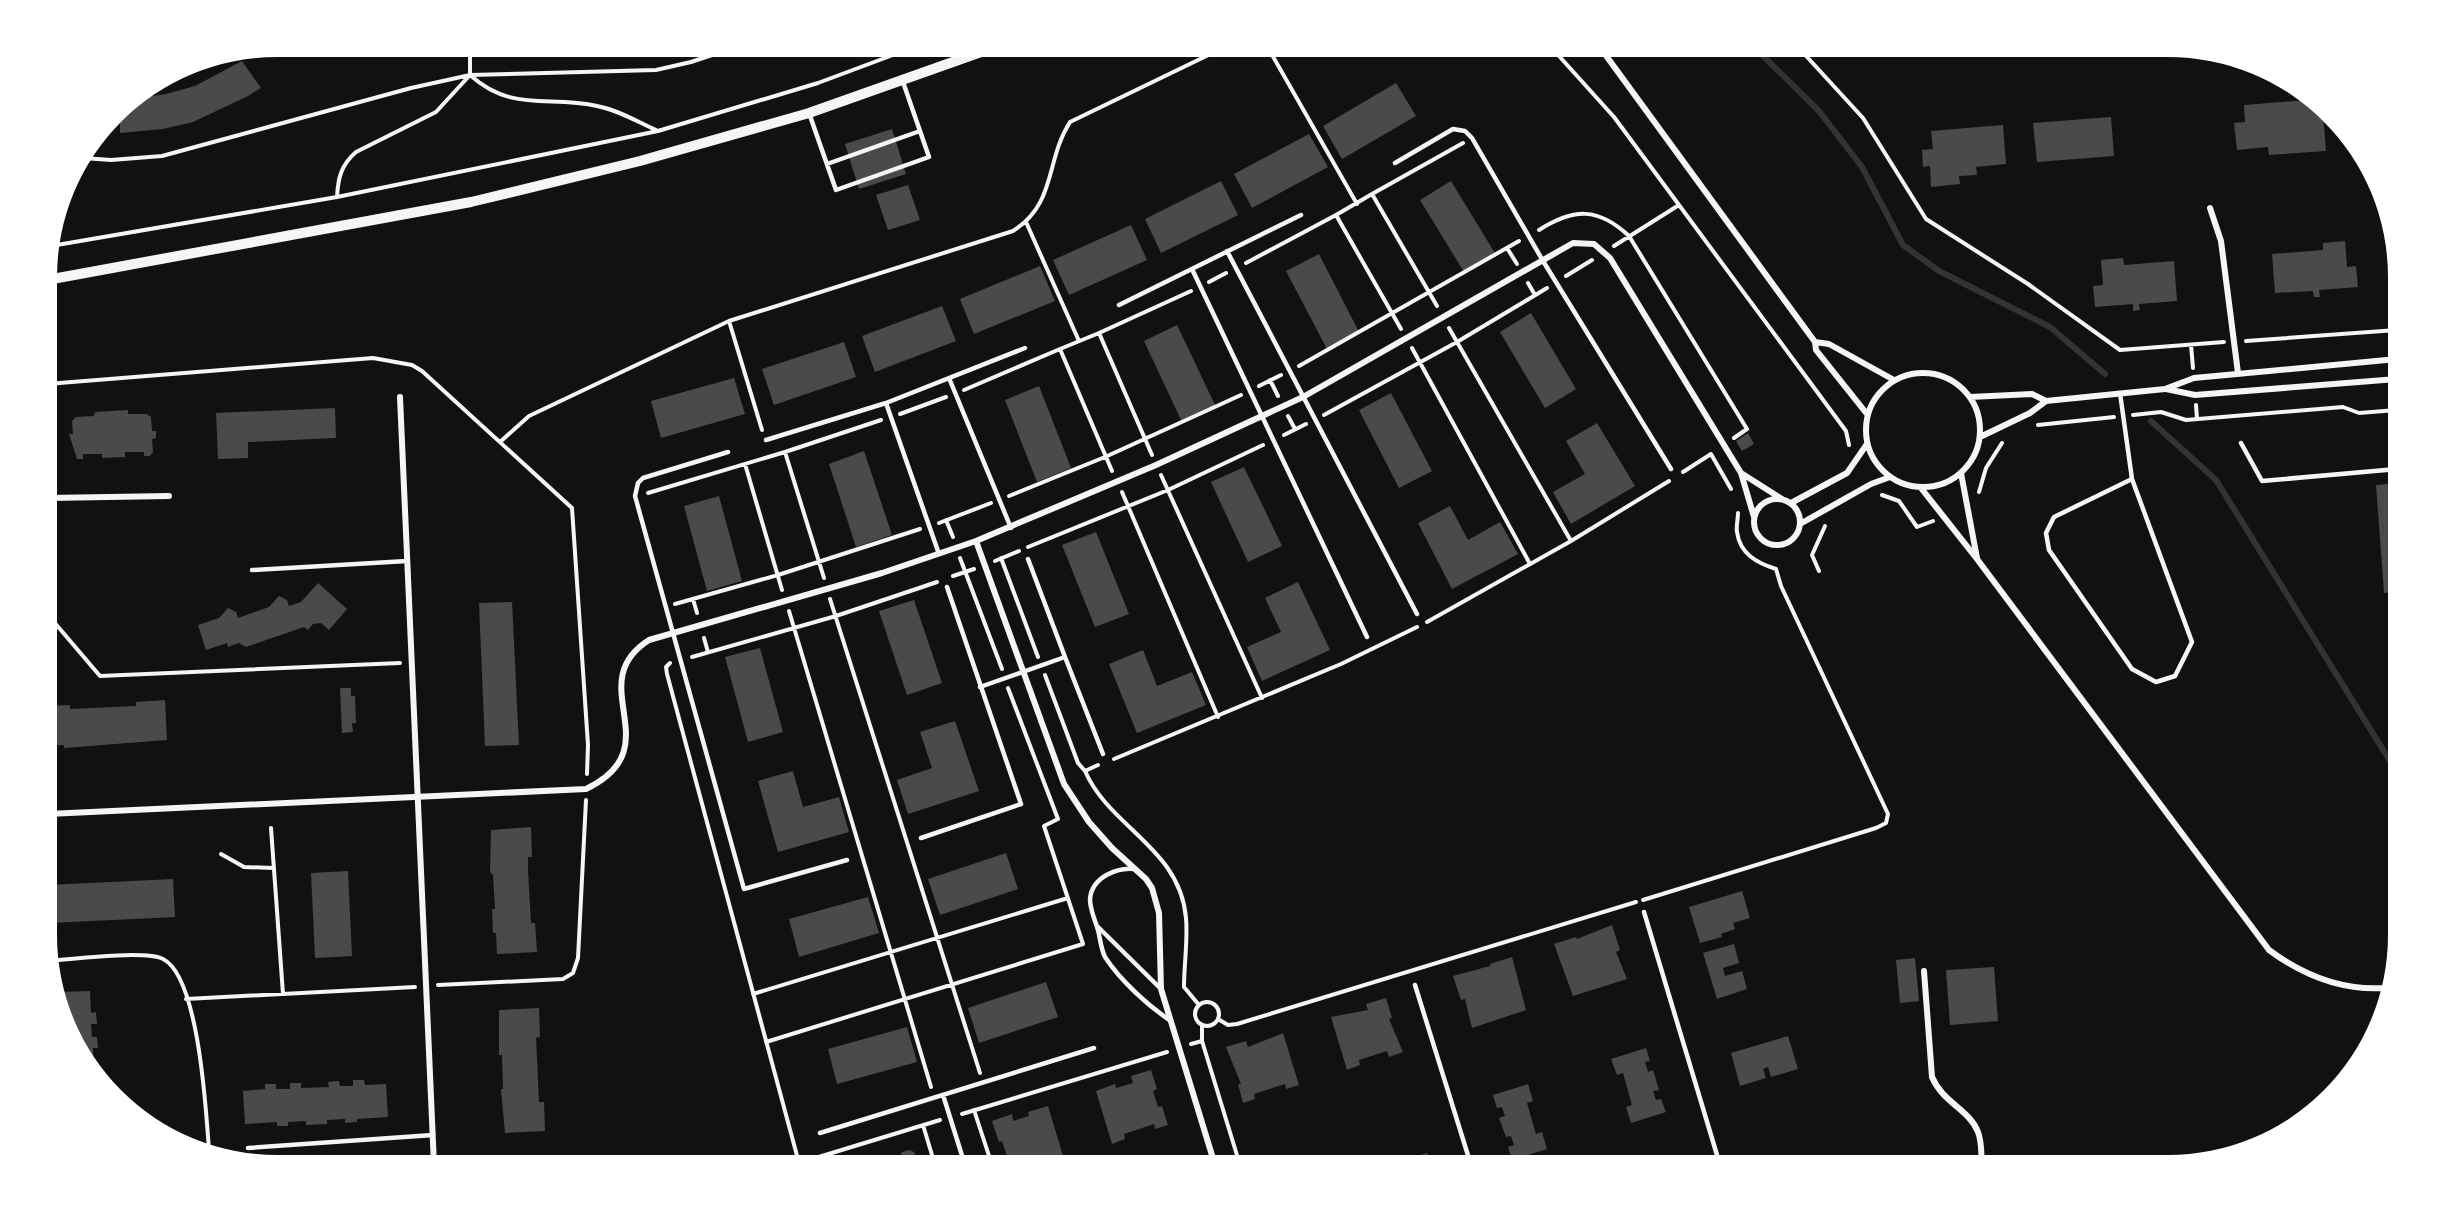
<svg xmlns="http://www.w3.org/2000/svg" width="2445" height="1212" font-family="Commissioner,sans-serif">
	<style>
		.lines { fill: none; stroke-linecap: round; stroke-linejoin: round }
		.stream { stroke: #333; stroke-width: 6 }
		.building { fill: #4a4a4a }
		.path { stroke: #f5f5f5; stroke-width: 4 }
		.service { stroke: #f5f5f5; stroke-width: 4.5 }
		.minor { stroke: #f5f5f5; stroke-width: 6 }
		.tertiary { stroke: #f5f5f5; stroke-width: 10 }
	</style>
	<rect width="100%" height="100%" fill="#111"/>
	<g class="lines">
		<!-- stream -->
		<path class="stream" d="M1753,46L1819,111L1862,167L1903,245L1939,271L2050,327L2105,374
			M2151,421L2216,480L2398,774"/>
	</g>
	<!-- building -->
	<path class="building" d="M418,46H439L438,52Z
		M242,61L261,88L248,96L193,122L163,129L120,133V110L132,99L166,94L195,86Z
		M1396,83L1416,116L1342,159L1323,126Z
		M2307,100L2323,114L2326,151L2269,155L2268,147L2237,150L2234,123L2245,122L2244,105Z
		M2111,117L2114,156L2037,162L2033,123Z
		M2003,125L2006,164L1976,167L1977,175L1959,176L1960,184L1931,187L1930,166L1923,167L1922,150L1933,149L1931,131Z
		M892,129L906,174L859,189L845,144Z
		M1309,134L1328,167L1252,208L1234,174Z
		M1221,181L1238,215L1161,253L1145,219Z
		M1451,181L1496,255L1464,272L1420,200Z
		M908,185L920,220L888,230L876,195Z
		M1131,225L1147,260L1069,295L1053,260Z
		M2345,241L2347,267L2356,266L2358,287L2319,290L2320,297H2314L2313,291L2275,293L2272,254L2323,250V243Z
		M1319,254L1359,332L1327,349L1286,271Z
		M2123,258L2124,265L2174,261L2177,301L2139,304L2140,310L2133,311V304L2095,307L2093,286L2103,285L2101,260Z
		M1040,266L1055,301L974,334L960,299Z
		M942,306L956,341L875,372L862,336Z
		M1531,313L1576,389L1545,408L1500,332Z
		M1177,325L1215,405L1181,420L1144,341Z
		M844,342L856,377L774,405L762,369Z
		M734,378L745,414L661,438L651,401Z
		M1039,386L1071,468L1037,482L1005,400Z
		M1391,393L1432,471L1399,488L1359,410Z
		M335,408L336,438L248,442V458L218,459L216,413Z
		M128,410V414H147L151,417L152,431H156V438L152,439L153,452L150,456H144V452H125V457L102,458V454H83V459H77L69,434H73L72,421L76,417L94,416L95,412Z
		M1597,423L1635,486L1571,524L1553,492L1585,474L1566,441Z
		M1748,433L1754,444L1742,451L1736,441Z
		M864,451L892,535L856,547L829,464Z
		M1244,467L1282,546L1248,562L1211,482Z
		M2397,483L2398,592L2384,593L2376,485Z
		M719,496L742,581L707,591L684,506Z
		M1450,506L1468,540L1500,522L1518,554L1452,589L1418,523Z
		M1096,532L1129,614L1095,627L1062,545Z
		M1298,582L1330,650L1262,681L1247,647L1281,632L1265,598Z
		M318,583L347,609L329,630L321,623L313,624L308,630L304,627L246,647L239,643L228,647L227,643L206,650L198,625L219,618L228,608L236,612L238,618L269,607L279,596L287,600L289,606L301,602Z
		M914,600L942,683L907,695L879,611Z
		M512,602L519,745L485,746L479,603Z
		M760,648L783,732L748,742L725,657Z
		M1143,650L1157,686L1192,672L1206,705L1137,733L1109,664Z
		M340,688H351V696H355L356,723H352L353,732L342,733Z
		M165,700L167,740L64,748V745L48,746V706L70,705V709L136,706V702Z
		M955,721L979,791L908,814L897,780L932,768L920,732Z
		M793,771L803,807L839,797L849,832L778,852L758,781Z
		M531,827L532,857H528V871L531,923H535L537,952L497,954L496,933H493L492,909H495L493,875L490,872L491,830Z
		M1006,853L1018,889L940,915L928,879Z
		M348,871L352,956L315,958L311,873Z
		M173,879L175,917L50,923L49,885Z
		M1742,891L1750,918L1733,923L1735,929L1721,934L1722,937L1700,943L1689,907Z
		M868,897L879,933L799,957L789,919Z
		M1612,925L1620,950L1616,952L1627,979L1573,996L1554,944L1576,937L1577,939Z
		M1734,944L1739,963L1723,968L1725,976L1742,971L1747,989L1717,999L1703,953Z
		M1512,957L1526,1010L1472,1028L1465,999L1461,1000L1453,976L1490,966V964Z
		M1915,958L1919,1001L1900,1003L1896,960Z
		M1994,967L1998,1021L1950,1025L1946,970Z
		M1046,982L1058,1017L979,1043L968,1008Z
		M90,991L91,1013L96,1012L97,1024H91L92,1037H97L98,1048H93L94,1075L64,1023L56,992Z
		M1386,998L1392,1018L1389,1019L1403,1052L1389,1057L1387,1051L1359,1060L1360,1065L1347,1070L1331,1017L1368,1010L1366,1004Z
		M539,1008L540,1037L536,1038L539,1102H544L545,1131L505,1133L501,1089H503L502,1055H499V1010Z
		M907,1027L917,1062L837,1084L828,1049Z
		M1283,1033L1299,1085L1286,1089L1285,1084L1254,1094L1255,1099L1243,1103L1238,1084H1241L1226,1047L1246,1041L1248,1047Z
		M1788,1036L1798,1069L1771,1077L1768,1067L1763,1069L1766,1078L1740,1086L1731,1053Z
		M1646,1048L1650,1061L1645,1062L1648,1072L1653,1070L1659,1090L1653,1091L1656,1100L1661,1099L1666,1112L1631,1123L1626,1107L1632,1105L1623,1073L1617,1075L1611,1059Z
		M1151,1070L1157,1089L1153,1091L1158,1107L1162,1106L1168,1125L1155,1129L1154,1124L1124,1134L1125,1139L1112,1144L1096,1091L1115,1084L1116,1088L1133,1083L1131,1076Z
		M353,1080H364L365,1085L386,1084L388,1117L357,1119V1122L345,1123V1119L327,1120V1124L306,1125V1121L288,1122V1126H277V1122L245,1124L243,1091L265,1089V1084H276V1089H290V1083H301V1088L329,1087L328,1082L339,1081L340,1086H353Z
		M1528,1084L1533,1101L1527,1103L1536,1134L1542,1132L1547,1149L1512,1160L1508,1147L1514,1145L1511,1136L1506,1137L1499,1118L1505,1116L1502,1107L1497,1108L1493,1095Z
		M1048,1106L1064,1159L1051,1163L1050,1159L1030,1165H1006L1003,1157L1007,1156L1002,1141L999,1142L992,1121L1012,1114L1013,1121L1029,1116L1028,1112Z
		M909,1150L914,1152L918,1165H868L876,1160L880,1163L900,1157L902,1152Z
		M1427,1153L1432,1165H1389Z"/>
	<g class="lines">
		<!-- path -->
		<path class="path" d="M470,46V75
			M1267,46L1357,204
			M1550,46L1614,117L1846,431L1849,445
			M1797,46L1863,118L1926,219L2028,284L2120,350L2224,342
			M83,158L111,160L162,156L411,88L470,75L656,70L691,62L739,46
			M1372,194L1463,143
			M337,197C338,178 341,165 356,152L436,112L470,75C512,113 549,95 597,106C618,110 638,122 658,131
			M1026,222L1079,341
			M1539,230C1574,208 1598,207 1629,236L1747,429L1734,438
			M51,246L337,197L658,131L818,83L917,46
			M1614,246L1679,205
			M1507,248L1517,264
			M1246,263L1336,215
			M1566,276L1592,260
			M1209,282L1226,273
			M1528,283L1535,295
			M729,321L762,430
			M1449,328L1571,541
			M1401,329L1336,215L1372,194L1437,306
			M1099,333L1191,291
			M2246,341L2397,330
			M2191,345L2193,368
			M1412,348L1530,564
			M1299,366L1519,241
			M1270,380L1278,396
			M47,384L373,358L412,365L422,371L572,508L588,745L587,774
			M1259,386L1281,375
			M964,390L1060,349
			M2196,405L2197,419
			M900,414L946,397
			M1324,415L1457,342L1547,288
			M2133,415L2161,412L2186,420L2343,407L2359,413L2397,410
			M1288,416L1295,429
			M2038,425L2114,417
			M1284,435L1306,424
			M500,442L529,416L729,321L1013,231C1057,203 1045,161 1070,122L1227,46
			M785,452L824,578
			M745,464L782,590
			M1112,471L1060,349L1099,333L1152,455
			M1683,472L1711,454L1731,489
			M1161,475L1262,698
			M1122,492L1218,717
			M1979,492L1986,468L2002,443
			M648,493L785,452L881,420
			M1882,495L1899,501L1917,527L1933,521
			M1009,496L1105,457L1241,395
			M946,520L953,537
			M939,523L991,503
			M1028,547L1168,490L1263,445
			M960,558L1002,669
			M1001,558L1038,657
			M995,561L1019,551
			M1819,571L1812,555L1825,526
			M953,576L974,569
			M693,599L697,613
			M830,599L980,1073
			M675,604L778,575L920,529
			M789,611L931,1087
			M48,615L100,676L400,663
			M1427,622L1571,541L1669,481
			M704,638L708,652
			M692,657L836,616L937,582
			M670,663L666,667L667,674L799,1163L940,1120
			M1045,675L1078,763L1085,771
			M1114,759L1341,664L1417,627
			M1098,765L1085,771C1110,828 1180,848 1186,918C1188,940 1184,964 1184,987L1199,1005
			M271,828L283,994
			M221,854L244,867L274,868
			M1643,900L1876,828L1886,823L1888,814L1781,586L1776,569C1757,563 1740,554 1737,532C1736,526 1738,519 1738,513
			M49,961C72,959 145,950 163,959C199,977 206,1111 209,1150
			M438,985L563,979L573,973L578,958L586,800
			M753,994L1068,898
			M186,999L415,987
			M1195 1014a12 12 0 1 1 24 0a12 12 0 1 1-24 0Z
			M1218,1019L1228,1025L1237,1024L1636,902
			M1202,1025V1041L1240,1165
			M766,1042L1083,944L1044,826L1058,819L1008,688
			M1191,1044L1202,1041
			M974,1110L992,1165
			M962,1114L1167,1052
			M923,1125L935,1165"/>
		<!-- service -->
		<path class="service" d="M809,113L836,190L929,157L903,82
			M1395,163L1453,129L1465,131L1472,138L1543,261L1671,469
			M827,164L920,131
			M1227,251L1417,614
			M1192,269L1367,637
			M1119,305L1301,215
			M949,378L1011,528
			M2120,393L2132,479L2054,517L2046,533L2049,550L2132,669L2156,682L2175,676L2192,642L2132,479
			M886,403L939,554
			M766,440L886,403L1025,348
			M2241,443L2262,481L2397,469
			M728,452L643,478L638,483L635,496L744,889L847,860
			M252,570L407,561
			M1065,657L1103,754
			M980,687L1065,657L1028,559
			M921,838L1021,804L947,587
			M1135,869C1117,867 1092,877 1090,899C1090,910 1095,920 1098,930C1100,938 1101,949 1105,957C1120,980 1148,1006 1171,1021
			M1644,912L1720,1165
			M1097,926L1161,989
			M1415,985L1471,1165
			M943,1095L965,1165
			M820,1133L1094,1048
			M248,1148L433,1135"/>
		<!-- minor -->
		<path class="minor" d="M1599,46L1815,342L1816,350L1867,414
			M2210,208L2221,241L2238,373
			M1815,342L1829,344L1894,380
			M1866 430a57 57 0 1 1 114 0a57 57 0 1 1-114 0Z
			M2166,389L2195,395L2397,379
			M400,397L434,1165
			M1970,397L2032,394L2046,401
			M1980,437L2030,413L2046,401L2165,389L2194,378L2397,359
			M1961,473L1977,558
			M1921,488L1977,559L2269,950C2304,976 2342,991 2386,988
			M48,498L169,496
			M1754 522a23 23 0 1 1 46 0a23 23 0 1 1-46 0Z
			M1791,503L1847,473L1867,444
			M1754,517L1741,473L1782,499
			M1800,524L1871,484L1890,477
			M976,541L1064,784L1089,822L1112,848L1146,879L1152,888L1159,913L1161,989L1215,1165
			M48,814L586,789C673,747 580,684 649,640L882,573L976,541L1156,465L1303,397L1573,243L1594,244L1610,258L1741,473
			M1924,971L1932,1077C1943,1103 1969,1109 1978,1132C1982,1142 1981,1154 1982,1165"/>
		<!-- tertiary -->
		<path class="tertiary" d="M47,280L471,202L640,161L809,113L998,46"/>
	</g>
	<!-- crop -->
	<path d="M0 0H2445V1212H0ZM277 57H2168A220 220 0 0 1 2388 277V935A220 220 0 0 1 2168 1155H277A220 220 0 0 1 57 935V277A220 220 0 0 1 277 57Z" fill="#fff" fill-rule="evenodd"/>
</svg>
